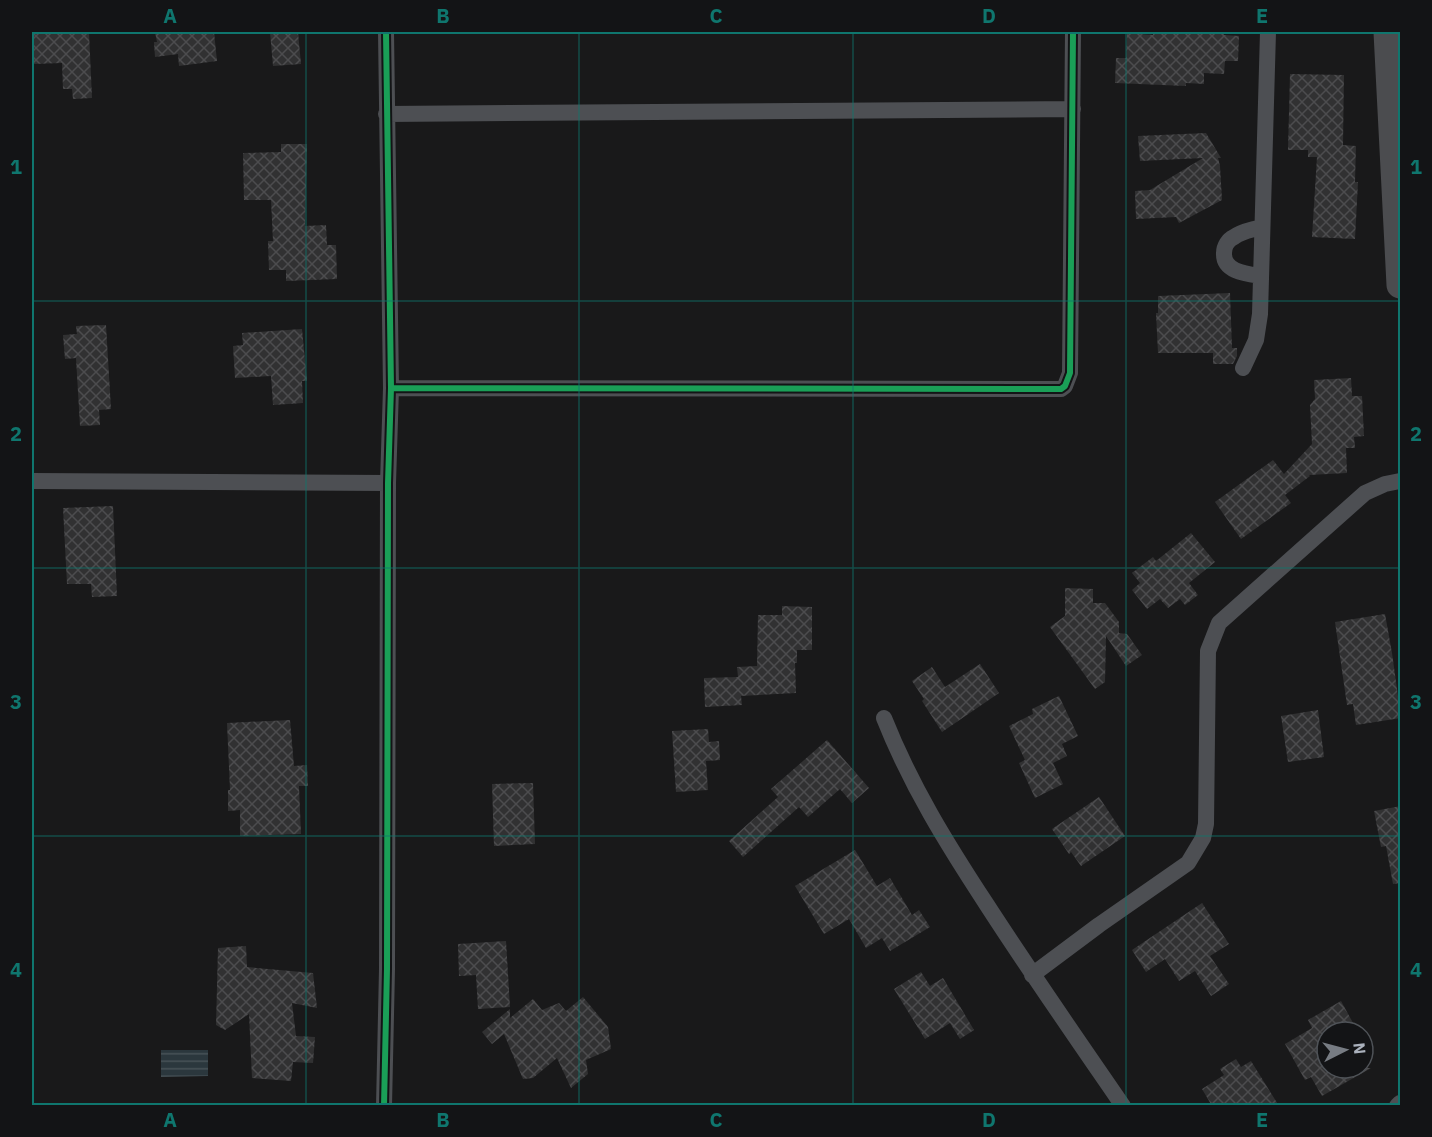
<svg xmlns="http://www.w3.org/2000/svg" width="1432" height="1137" font-family="'IBM Plex Sans',sans-serif">
	<style>
		.water { fill: url(#water-rules) }
		.building { fill: url(#building-cross-hatch) }
		.lines { fill: none; stroke-linecap: round; stroke-linejoin: round }
		.minor { stroke: #4d4f53; stroke-width: 16 }
		.primary { stroke: #4b4c4f; stroke-width: 27 }
		.cycleway-casing { stroke: #131416; stroke-width: 10 }
		.cycleway { stroke: #1a9f57; stroke-width: 6 }
		.grid { fill: none; stroke: #0f766e; stroke-width: 1.5; stroke-opacity: 0.55 }
		.neatline { fill: none; stroke: #0f766e; stroke-width: 2 }
		.grid-label { font-size: 20px; text-anchor: middle; font-weight: bold; fill: #0f766e }
	</style>
	<defs>
		<pattern id="water-rules" width="6" height="5" patternUnits="userSpaceOnUse" patternTransform="scale(1.5)"><rect width="6" height="5" fill="#2b373d"/><path d="M0 2.5h6" fill="none" stroke="#475257"/></pattern>
		<pattern id="building-cross-hatch" width="8" height="8" patternUnits="userSpaceOnUse" patternTransform="scale(1.5)"><rect width="8" height="8" fill="#313132"/><path d="M0 0l8 8M0 8l8-8" fill="none" stroke="#4c4c4e"/></pattern>
	</defs>
	<rect width="100%" height="100%" fill="#19191a"/>
	<!-- water -->
	<path class="water" d="M161,1050H208V1076L161,1077Z"/>
	<!-- building -->
	<path class="building" d="M33,32H89L92,98L73,99L72,89H63L62,63L34,64Z
		M155,32H214L217,61L179,66L178,54L155,57L154,42H157Z
		M270,32H298L301,64L273,66Z
		M1153,32H1224V35L1239,36L1238,61H1225L1224,74L1204,73V84L1186,83V86L1115,83L1116,58H1126L1127,33L1153,35Z
		M1290,74L1344,75L1343,145L1356,146L1355,182H1358L1355,239L1312,237L1317,157H1308V150H1288Z
		M1206,133L1221,158H1218L1220,166L1222,200L1179,223L1176,217L1136,219L1135,191L1150,190L1203,158L1140,161L1138,136Z
		M281,144H307L305,226L326,225L327,245H336L337,279L286,281V270H269L268,241H273L271,200H244L243,153L281,152Z
		M1230,293L1232,348H1237V356L1233,364H1213V353H1158L1156,313H1158V296Z
		M106,325L111,409L99,410L100,425L80,426L76,358L65,359L63,335L77,334L76,326Z
		M302,329L307,381H302L303,403L273,405L271,376L235,378L233,346L243,345L242,333Z
		M1351,378L1352,396H1362L1364,436L1354,437L1355,448H1346L1347,473L1309,475L1310,476L1285,495L1291,503L1241,539L1215,502L1273,460L1284,474L1312,444L1310,405L1315,399L1314,380Z
		M113,506L117,596L92,597L91,584H67L63,508Z
		M1191,533L1215,562L1189,583L1198,595L1185,605L1180,599L1168,608L1160,599L1147,609L1132,590L1140,583L1132,573L1153,557L1156,561Z
		M1065,588L1093,589V603H1105L1119,622V633L1127,634L1142,655L1126,666L1106,636L1105,682L1095,689L1050,627L1065,616Z
		M782,606L812,607V650H797V663H795L796,693L741,696L742,705L705,707L704,678L738,677L737,667L757,666L758,615H782Z
		M1385,614L1392,653L1401,718L1356,725L1353,704L1347,705L1335,622Z
		M980,664L999,693L942,732L922,701L924,699L912,681L932,667L945,687Z
		M1059,696L1078,736L1062,744L1067,756L1053,763L1063,784L1035,798L1019,763L1025,760L1009,726L1033,714L1032,709Z
		M1318,710L1324,757L1288,762L1281,716Z
		M290,720L294,766L307,765L308,786H299L301,834L240,836V810L228,811V790H230L227,723Z
		M708,729L709,742L719,741L720,760L706,761L708,790L676,792L672,731Z
		M827,740L869,788L852,803L840,789L808,817L799,807L743,857L729,841L778,797L771,789Z
		M533,783L535,844L494,846L492,784Z
		M1099,797L1125,836L1081,866L1071,852L1069,854L1052,829Z
		M1401,806V883L1393,884L1386,846L1381,847L1374,811Z
		M855,850L877,886L890,878L912,915L919,910L930,927L890,951L882,938L866,948L849,919L824,934L795,886Z
		M1202,903L1229,944L1210,956L1229,984L1211,996L1195,971L1179,981L1165,959L1146,972L1132,950Z
		M506,941L510,1007L478,1009L476,975L459,976L458,944Z
		M246,946L247,967L313,973L317,1008L292,1003L296,1036L315,1037L313,1063L293,1062L291,1081L252,1078L249,1014L225,1030L216,1025L218,948Z
		M921,972L930,986L943,978L974,1030L960,1039L950,1023L925,1039L894,989Z
		M583,997L608,1027L611,1049L586,1060L588,1074L571,1088L557,1058L533,1078L523,1079L504,1034L492,1044L482,1032L510,1009V1018L533,999L542,1010L559,1003L566,1011Z
		M1341,1001L1358,1032H1327V1068H1371L1322,1096L1311,1077L1305,1080L1285,1044L1312,1028L1308,1020Z
		M1236,1059L1241,1067L1251,1061L1279,1106H1212L1202,1089L1224,1075L1220,1069Z"/>
	<g class="lines">
		<!-- minor -->
		<path class="minor" d="M386,114L1073,109
			M1261,276C1247,274 1223,272 1224,253C1224,246 1228,240 1234,237C1242,231 1252,230 1261,227
			M1243,368L1256,340L1260,314L1268,32
			M391,388L1061,389L1065,386L1070,373L1073,32
			M32,481L388,483
			M884,718C911,786 947,844 987,905C1031,973 1077,1039 1123,1106
			M1032,975L1099,925L1188,863L1203,838L1206,824L1208,651L1219,623L1365,493L1385,484L1400,481
			M384,1106L387,969L388,483L391,388L386,32
			M1397,1106L1400,1103"/>
		<!-- primary -->
		<path class="primary" d="M1387,32L1400,285"/>
		<!-- cycleway casing -->
		<g class="cycleway-casing">
			<path id="cycleway" d="M391,388L1061,389L1065,386L1070,373L1073,32
				M384,1106L387,969L388,483L391,388L386,32"/>
		</g>
		<!-- cycleway -->
		<use href="#cycleway" class="cycleway"/>
	</g>
	<!-- grid -->
	<path class="grid" d="M306,32V1106M579,32V1106M853,32V1106M1126,32V1106M32,301H1400M32,568H1400M32,836H1400"/>
	<!-- border -->
	<rect width="1432" height="1137" fill="none" stroke="#131416" stroke-width="66"/>
	<!-- north arrow -->
	<g transform="translate(1345 1050) rotate(84)"><circle r="28" fill="#131416" stroke="#4f5358" stroke-width="1.5"/>
	<path d="M0-4.5L10 22L0 15L-10 22Z" fill="#777c83"/>
	<text y="-9" font-size="16" font-weight="bold" text-anchor="middle" fill="#aab1bc">N</text>
	</g>
	<rect x="33" y="33" width="1366" height="1071" class="neatline"/>
	<g class="grid-label">
		<text x="170" y="23">A</text>
		<text x="443" y="23">B</text>
		<text x="716" y="23">C</text>
		<text x="989" y="23">D</text>
		<text x="1262" y="23">E</text>
		<text x="16" y="174">1</text>
		<text x="1416" y="174">1</text>
		<text x="16" y="441">2</text>
		<text x="1416" y="441">2</text>
		<text x="16" y="709">3</text>
		<text x="1416" y="709">3</text>
		<text x="16" y="977">4</text>
		<text x="1416" y="977">4</text>
		<text x="170" y="1127">A</text>
		<text x="443" y="1127">B</text>
		<text x="716" y="1127">C</text>
		<text x="989" y="1127">D</text>
		<text x="1262" y="1127">E</text>
	</g>
</svg>
